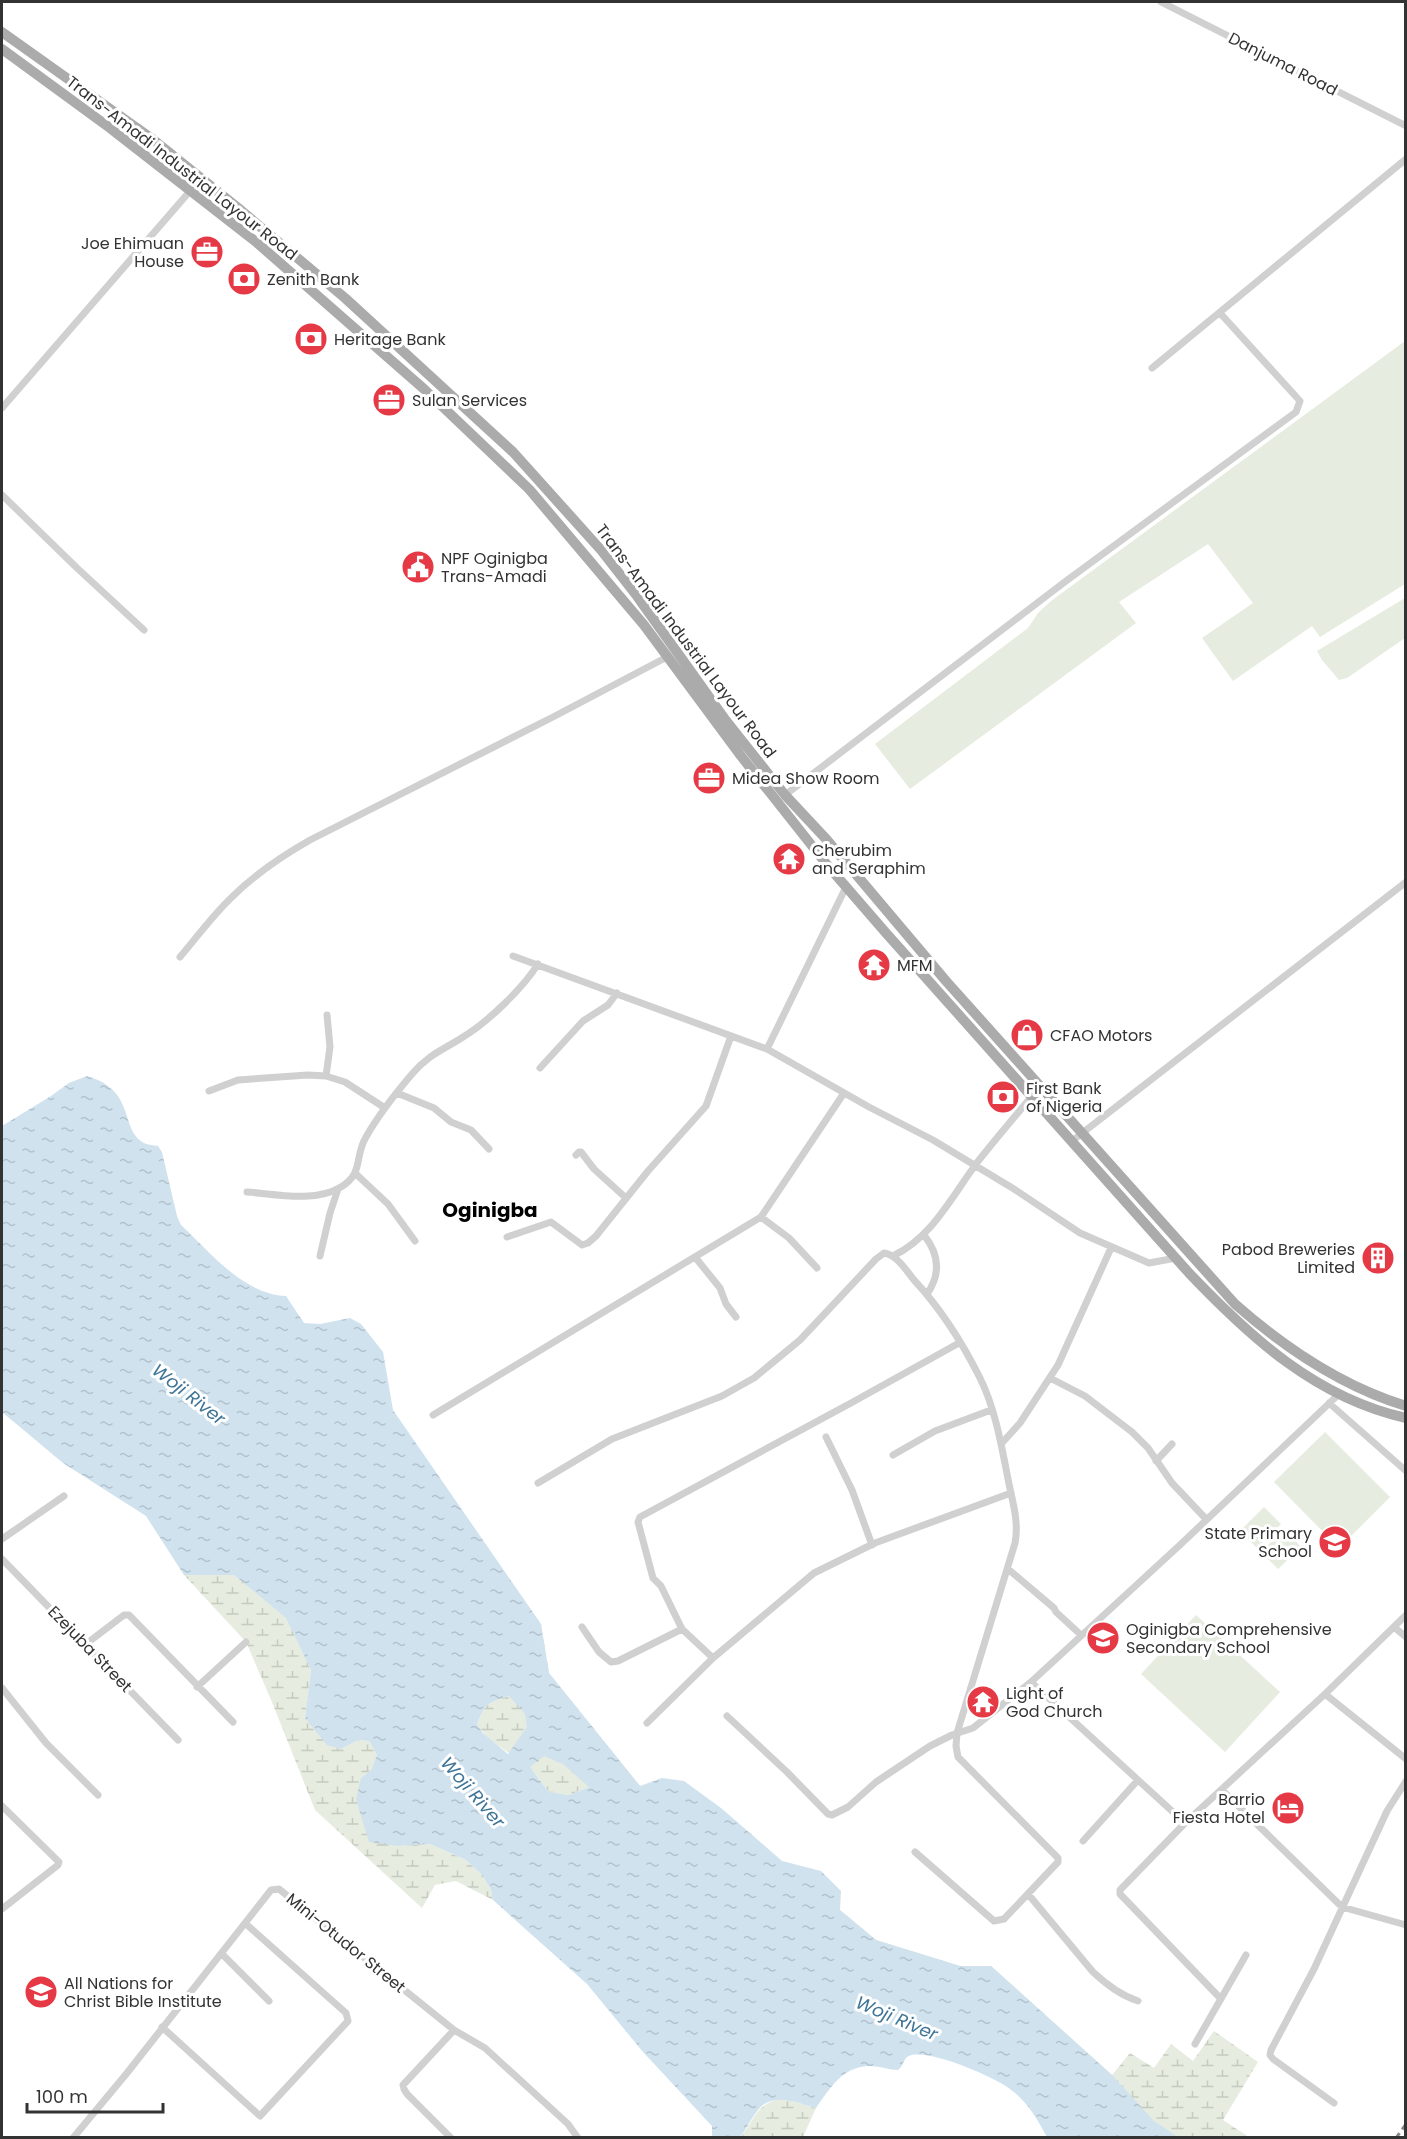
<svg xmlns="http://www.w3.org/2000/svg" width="1407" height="2139" font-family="Poppins,sans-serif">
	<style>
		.green { fill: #e6ecdf }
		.wetland { fill: url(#wetland-marsh) }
		.water { fill: url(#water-ripples); fill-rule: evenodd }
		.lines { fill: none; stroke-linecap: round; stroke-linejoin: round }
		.street { stroke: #d0d0d0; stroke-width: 7 }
		.primary { stroke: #ababab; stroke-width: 10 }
		.rail { stroke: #888; stroke-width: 3; stroke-dasharray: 6 4.5; stroke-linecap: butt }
		.labels { text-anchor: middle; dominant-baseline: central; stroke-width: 6; stroke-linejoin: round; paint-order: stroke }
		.street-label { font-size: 16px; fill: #333; stroke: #fff }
		.poi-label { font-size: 16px; fill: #333; stroke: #fff; text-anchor: start }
		.water-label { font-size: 18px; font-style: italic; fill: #3f7597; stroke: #fff }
		.quarter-label { font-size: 20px; font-weight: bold; fill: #000; stroke: #fff }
	</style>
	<defs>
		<pattern id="wetland-marsh" width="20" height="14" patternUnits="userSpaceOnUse" patternTransform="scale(1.5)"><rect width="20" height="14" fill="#e6ecdf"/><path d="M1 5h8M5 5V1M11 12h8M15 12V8" fill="none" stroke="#c6cbc0"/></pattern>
		<pattern id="water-ripples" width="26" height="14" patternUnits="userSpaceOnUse" patternTransform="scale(1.5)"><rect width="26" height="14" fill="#cfe2ee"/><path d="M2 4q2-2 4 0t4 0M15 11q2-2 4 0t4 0" fill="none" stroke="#b2c2cd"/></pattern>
	</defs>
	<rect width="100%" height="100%" fill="#fff"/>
	<!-- green -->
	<path class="green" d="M1405,341V584L1320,637L1312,626L1233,681L1202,638L1253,603L1208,544L1119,602L1136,623L910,789L875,744L1028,628L1038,613L1051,601Z
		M1405,598V638L1347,678L1339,680L1322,660L1317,651Z
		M1325,1432L1390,1497L1339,1548L1274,1482Z
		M1264,1507L1281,1524L1257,1548L1240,1531Z
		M1284,1529L1301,1547L1278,1569L1261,1552Z
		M1196,1615L1280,1692L1225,1752L1141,1674Z"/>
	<!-- wetland -->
	<path class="wetland" d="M184,1575H234L286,1617L311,1670L305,1718L341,1749L358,1740L369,1741L377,1755L371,1770L361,1778L398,1846L430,1844L466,1860L482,1875L491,1890L493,1900L456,1881L435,1885L422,1908L315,1810L272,1702L246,1642Z
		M541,1624L549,1673L640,1786L589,1787L569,1795L549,1792C543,1784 536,1773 528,1766C511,1752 489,1744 477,1724C486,1702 488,1703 509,1696Z
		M840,1910L876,1940L960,1966H991L1112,2075L1130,2053L1154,2068L1171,2044L1193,2061L1214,2031L1258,2062L1223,2120L1249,2137H1167L917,1985Z
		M781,2098L816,2108L803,2137L740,2138C756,2118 754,2106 781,2098Z"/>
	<!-- water -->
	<path class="water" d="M87,1076C137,1091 119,1129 144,1143C148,1145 154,1145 158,1146L162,1152L177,1216L181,1225C211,1253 243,1294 286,1296L304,1323L320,1324L350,1318L361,1324L383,1352L393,1410L541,1624L549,1673L640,1786L662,1778L684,1781L721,1808L782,1861L821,1871L841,1891L840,1910L876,1940L960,1966H991L1112,2075L1154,2121L1178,2137H1047C1038,2120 1027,2101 1010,2089C994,2077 928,2048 909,2056C903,2058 904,2066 898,2070C889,2070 880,2066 870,2066C843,2066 830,2088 816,2108C797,2103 773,2091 758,2110C751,2118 747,2129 740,2137H712V2126L643,2052L587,1984L493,1900L491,1890L482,1875L466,1860L430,1844L398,1846L369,1842L356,1799L361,1778L371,1770L377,1755L369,1741L358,1740L341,1749L327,1745L305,1718L311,1670L286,1618L234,1575H184L146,1516L63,1463L2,1412V1126L51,1096L69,1083ZM509,1696L525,1714L527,1727L508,1754L483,1733L477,1724C486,1702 488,1703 509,1696ZM544,1756L563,1764L589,1787L569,1795L549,1792L530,1767Z"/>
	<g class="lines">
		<!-- street -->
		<path class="street" d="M1161,2L1406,126
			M1152,368L1406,159
			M2,408L190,191
			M2,495L77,568L144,630
			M785,795L1066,581L1296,412L1300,401L1220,313
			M513,956L767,1049L869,1107L933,1140L1014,1189L1080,1233L1149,1263L1176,1258
			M180,957C197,937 213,915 232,897C255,874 282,856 310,840L553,717L667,657
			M767,1049L846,887
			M540,1068L583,1021L608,1005L617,993
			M326,1076L330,1047L327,1015
			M209,1091L238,1080L308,1075L326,1076L345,1082L385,1108
			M397,1093L434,1108L451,1122L471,1130L489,1149
			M1072,1141L1406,882
			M576,1155L579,1152H581L594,1169L626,1198
			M356,1174L388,1204L415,1241
			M247,1192C275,1194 315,1203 341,1187C364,1173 354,1157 366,1137C379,1114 395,1094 412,1074C429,1054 443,1050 463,1037C488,1022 523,988 538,964
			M761,1217L789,1238L817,1268
			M924,1235C939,1254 941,1274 927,1294
			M507,1237L551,1222L582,1245L588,1243L596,1236L648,1171L706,1106L731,1036
			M320,1256L330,1213L338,1189
			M893,1256C932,1237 951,1198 976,1164C994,1141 1013,1119 1032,1096
			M695,1257L720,1288L726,1304L736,1317
			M1050,1378L1085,1396L1132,1432L1148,1448L1172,1483L1206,1519
			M1329,1403L1406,1471
			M433,1415L761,1217L844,1093
			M826,1437L852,1490L872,1545
			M1001,1444L1020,1423L1058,1365L1111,1248
			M893,1455L935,1431L991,1410
			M1156,1461L1172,1444
			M538,1483L612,1439L722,1396L754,1378L800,1340L876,1259L884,1253C897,1255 906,1270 914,1280C941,1309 962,1342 980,1378C996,1410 1002,1449 1009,1484C1013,1503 1019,1523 1015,1543L957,1733L956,1746L958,1757L1058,1858V1862L1004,1919L994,1921L915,1852
			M2,1539L64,1496
			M2,1559L178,1740
			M1008,1569L1054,1608L1056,1612L1081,1635
			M582,1627L599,1652L611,1662L618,1661L682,1629
			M1394,1627L1406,1637
			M86,1644L124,1615H129L233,1722
			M713,1658L682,1629L661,1586L653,1578L638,1522L640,1517L851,1403L959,1343
			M1031,1682L1185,1823
			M197,1687L246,1642
			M2,1688L46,1743L98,1795
			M1325,1694L1406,1759
			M727,1716L787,1772L828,1814L832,1815L848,1807L876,1782L930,1746L952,1735L973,1728L1031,1682L1181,1544L1339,1394
			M647,1723L713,1658L814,1573L875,1543L1011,1493
			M1222,1790L1342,1907L1406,1925
			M2,1806L59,1862L58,1865L2,1909
			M1083,1841L1138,1780
			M1028,1894L1093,1972C1107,1985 1120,1995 1138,2001
			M222,1954L269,2001
			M1221,1999L1120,1894V1890L1185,1823L1325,1694L1406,1615
			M162,2027L260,2116L348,2021L346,2013L246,1924
			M1195,2044L1246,1955
			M1334,2103L1273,2059L1270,2055L1271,2050L1314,1969L1387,1811L1406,1781
			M73,2138L127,2073L271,1890L279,1889L454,2030L485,2048L568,2124L578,2138
			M451,2138L407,2094L404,2089L403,2085L454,2030"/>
		<!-- primary -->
		<path class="primary" d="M2,32L151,138L238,208L345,298L513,452L601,550L637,596L724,718L785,795L827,840L946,981L1235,1304C1286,1349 1341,1386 1406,1406
			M2,49L110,128L255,241L424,389L529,489L644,625L741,756L828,866L886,933L1189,1273C1250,1337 1316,1398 1406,1418"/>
		<!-- rail -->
		<path class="rail" d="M1396,2138L1406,2124"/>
	</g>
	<!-- icons -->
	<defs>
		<g id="office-disc" transform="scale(1.725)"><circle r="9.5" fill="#e63946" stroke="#fff"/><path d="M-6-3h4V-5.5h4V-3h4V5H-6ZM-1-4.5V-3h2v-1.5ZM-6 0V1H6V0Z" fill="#fff"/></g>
		<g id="bank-disc" transform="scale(1.725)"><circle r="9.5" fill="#e63946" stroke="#fff"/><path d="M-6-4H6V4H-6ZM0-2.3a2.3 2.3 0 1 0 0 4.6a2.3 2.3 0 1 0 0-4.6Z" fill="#fff"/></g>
		<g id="civic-disc" transform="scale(1.725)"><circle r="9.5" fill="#e63946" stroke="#fff"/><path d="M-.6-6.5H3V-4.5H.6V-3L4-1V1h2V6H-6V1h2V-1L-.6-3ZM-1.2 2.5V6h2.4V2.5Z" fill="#fff"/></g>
		<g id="temple-disc" transform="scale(1.725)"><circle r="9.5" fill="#e63946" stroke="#fff"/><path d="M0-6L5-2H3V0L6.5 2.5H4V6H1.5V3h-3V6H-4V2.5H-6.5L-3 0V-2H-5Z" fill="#fff"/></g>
		<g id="shop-disc" transform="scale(1.725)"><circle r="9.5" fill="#e63946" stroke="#fff"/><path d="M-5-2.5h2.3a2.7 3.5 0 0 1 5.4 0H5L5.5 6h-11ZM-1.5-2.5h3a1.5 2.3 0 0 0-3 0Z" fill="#fff"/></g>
		<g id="building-disc" transform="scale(1.725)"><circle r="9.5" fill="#e63946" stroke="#fff"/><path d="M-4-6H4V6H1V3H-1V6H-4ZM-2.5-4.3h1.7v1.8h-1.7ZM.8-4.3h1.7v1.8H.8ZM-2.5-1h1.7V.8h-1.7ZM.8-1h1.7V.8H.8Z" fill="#fff"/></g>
		<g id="school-disc" transform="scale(1.725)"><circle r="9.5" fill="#e63946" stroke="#fff"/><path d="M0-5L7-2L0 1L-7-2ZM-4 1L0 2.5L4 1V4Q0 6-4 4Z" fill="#fff"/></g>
		<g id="university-disc" transform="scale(1.725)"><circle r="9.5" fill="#e63946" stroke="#fff"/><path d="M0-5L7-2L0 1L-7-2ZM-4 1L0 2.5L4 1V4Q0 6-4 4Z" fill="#fff"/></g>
		<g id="hotel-disc" transform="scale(1.725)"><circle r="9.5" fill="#e63946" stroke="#fff"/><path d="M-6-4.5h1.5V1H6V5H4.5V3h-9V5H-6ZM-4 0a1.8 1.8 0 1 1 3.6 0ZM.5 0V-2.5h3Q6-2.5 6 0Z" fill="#fff"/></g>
	</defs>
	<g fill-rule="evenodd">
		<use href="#office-disc" x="207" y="252"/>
		<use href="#bank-disc" x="244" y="279"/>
		<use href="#bank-disc" x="311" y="339"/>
		<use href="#office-disc" x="389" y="400"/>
		<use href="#civic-disc" x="418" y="567"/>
		<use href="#office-disc" x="709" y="778"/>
		<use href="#temple-disc" x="789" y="859"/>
		<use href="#temple-disc" x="874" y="965"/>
		<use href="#shop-disc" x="1027" y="1035"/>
		<use href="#bank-disc" x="1003" y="1097"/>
		<use href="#building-disc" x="1378" y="1258"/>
		<use href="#school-disc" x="1335" y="1542"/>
		<use href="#university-disc" x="1103" y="1638"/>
		<use href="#temple-disc" x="983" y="1702"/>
		<use href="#hotel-disc" x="1288" y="1808"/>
		<use href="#university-disc" x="41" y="1992"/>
	</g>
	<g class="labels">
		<!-- street labels -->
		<g class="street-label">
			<text transform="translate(1283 64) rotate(27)">Danjuma Road</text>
			<text transform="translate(182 168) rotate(38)">Trans-Amadi Industrial Layour Road</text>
			<text transform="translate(686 641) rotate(53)">Trans-Amadi Industrial Layour Road</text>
			<text transform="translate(90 1649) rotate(46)">Ezejuba Street</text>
			<text transform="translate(346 1943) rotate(39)">Mini-Otudor Street</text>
		</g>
		<!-- poi labels -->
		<g class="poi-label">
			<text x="184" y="243" text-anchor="end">Joe Ehimuan<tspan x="184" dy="18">House</tspan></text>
			<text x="267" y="279">Zenith Bank</text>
			<text x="334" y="339">Heritage Bank</text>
			<text x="412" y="400">Sulan Services</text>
			<text x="441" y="558">NPF Oginigba<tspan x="441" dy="18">Trans-Amadi</tspan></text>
			<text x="732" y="778">Midea Show Room</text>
			<text x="812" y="850">Cherubim<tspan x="812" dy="18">and Seraphim</tspan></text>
			<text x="897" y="965">MFM</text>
			<text x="1050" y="1035">CFAO Motors</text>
			<text x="1026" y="1088">First Bank<tspan x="1026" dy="18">of Nigeria</tspan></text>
			<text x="1355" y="1249" text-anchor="end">Pabod Breweries<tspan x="1355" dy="18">Limited</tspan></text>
			<text x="1312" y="1533" text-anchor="end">State Primary<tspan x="1312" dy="18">School</tspan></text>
			<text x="1126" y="1629">Oginigba Comprehensive<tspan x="1126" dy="18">Secondary School</tspan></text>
			<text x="1006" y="1693">Light of<tspan x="1006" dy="18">God Church</tspan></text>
			<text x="1265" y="1799" text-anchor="end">Barrio<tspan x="1265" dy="18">Fiesta Hotel</tspan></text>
			<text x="64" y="1983">All Nations for<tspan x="64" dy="18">Christ Bible Institute</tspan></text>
		</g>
		<!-- water labels -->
		<g class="water-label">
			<text transform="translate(189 1394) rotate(38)">Woji River</text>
			<text transform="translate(473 1792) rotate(49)">Woji River</text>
			<text transform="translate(897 2018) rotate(23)">Woji River</text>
		</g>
		<!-- quarter labels -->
		<g class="quarter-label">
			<text x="490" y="1210">Oginigba</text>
		</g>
	</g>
	<!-- border -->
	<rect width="1407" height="2139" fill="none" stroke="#333333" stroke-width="6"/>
	<!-- scale -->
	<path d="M27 2103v9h136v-9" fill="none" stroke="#333333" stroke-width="3"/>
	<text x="36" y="2103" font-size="18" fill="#333333" stroke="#ffffff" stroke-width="4.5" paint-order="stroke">100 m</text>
</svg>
